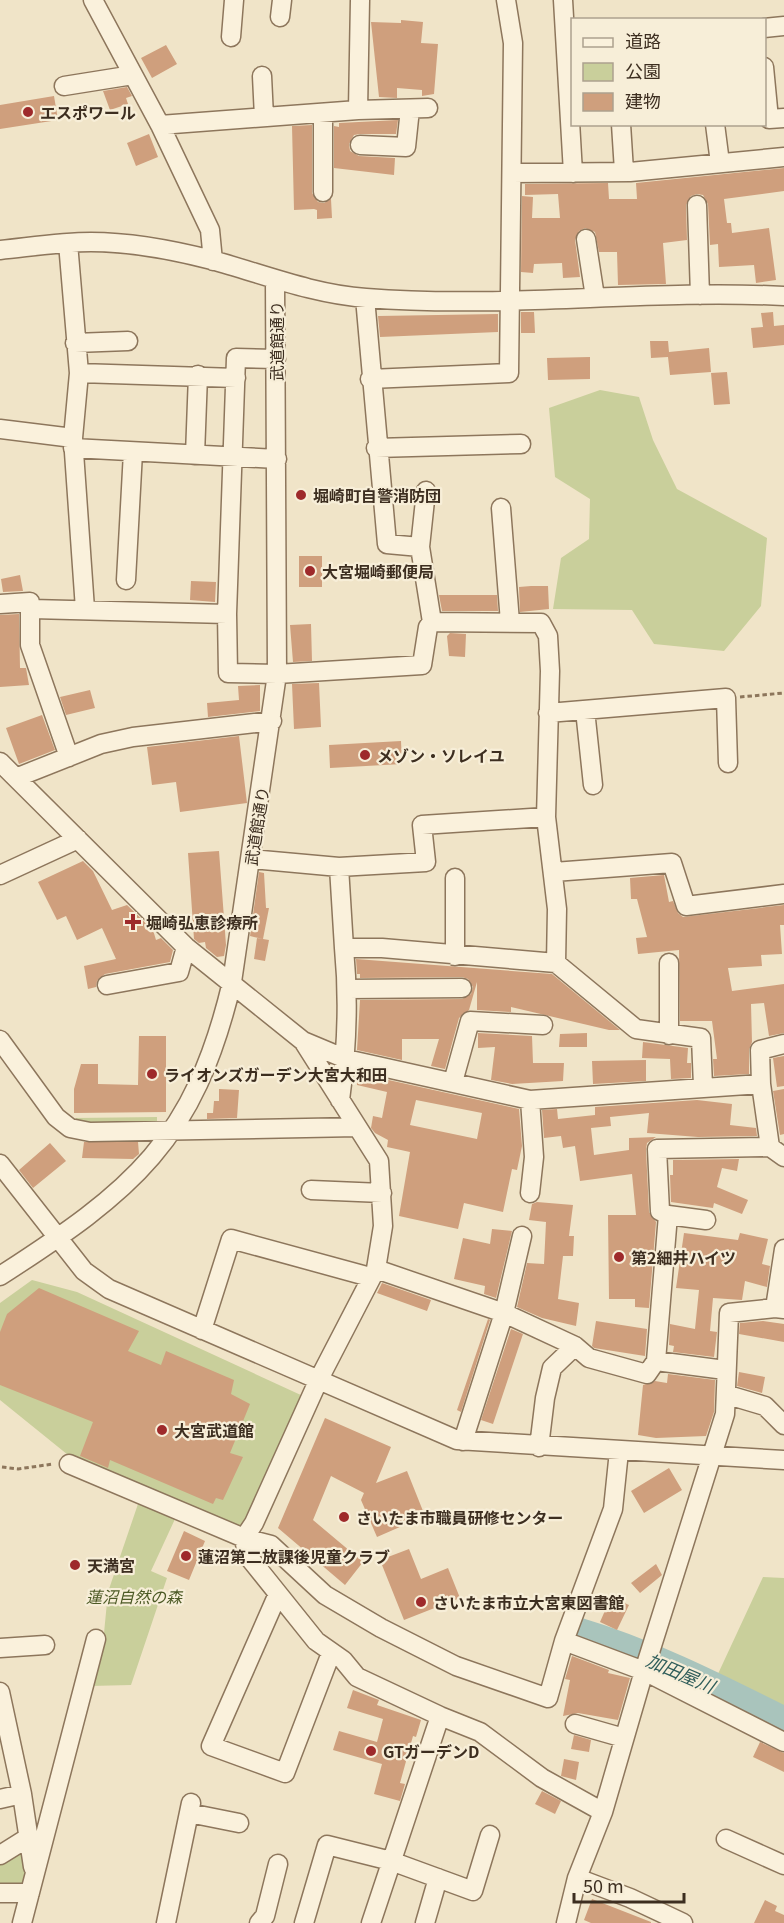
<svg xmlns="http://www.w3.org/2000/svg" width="784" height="1923" font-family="Georgia,'Noto Sans JP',serif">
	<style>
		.green { fill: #c9cf9b }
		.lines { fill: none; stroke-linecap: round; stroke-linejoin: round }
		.river { stroke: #a9c4bc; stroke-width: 27 }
		.building { fill: #cf9f7d; fill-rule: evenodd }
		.minor-casing { stroke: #8d765c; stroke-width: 21 }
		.path { stroke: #8d765c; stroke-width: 3; stroke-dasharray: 4.5 3; stroke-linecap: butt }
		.minor { stroke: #faf1dc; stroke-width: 18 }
		.poi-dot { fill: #9e2a2b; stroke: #f7eed8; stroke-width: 2 }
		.labels { text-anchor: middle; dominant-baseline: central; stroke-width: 4.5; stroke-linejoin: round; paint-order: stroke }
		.poi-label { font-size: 16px; font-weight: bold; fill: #3d2e20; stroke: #f7eed8; text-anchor: start }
		.street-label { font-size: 16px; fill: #3d2e20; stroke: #f7eed8 }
		.park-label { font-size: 16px; font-style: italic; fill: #4d5a26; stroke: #f7eed8 }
		.water-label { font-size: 18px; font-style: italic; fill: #2f5d5a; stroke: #f7eed8 }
	</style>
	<rect width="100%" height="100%" fill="#f0e4c8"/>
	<!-- green -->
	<path class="green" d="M600,390L639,397L653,440L677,489L767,538L761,606L724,651L654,644L632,610L553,609L561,558L589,539L590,499L555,477L549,408Z
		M157,1117V1126L76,1127V1118Z
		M32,1280L77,1292L303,1396L239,1531L73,1459L0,1400V1303Z
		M138,1504L175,1519L151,1571L167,1578L131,1685L90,1686L104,1633L108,1592Z
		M763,1577L784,1578V1708L717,1676Z
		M28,1843L26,1884L0,1888V1860Z"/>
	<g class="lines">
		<!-- river -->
		<path class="river" d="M575,1630C649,1652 716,1686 784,1720"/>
	</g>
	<!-- building -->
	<path class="building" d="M401,20L423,22L421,43L438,44L434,94L422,96V90L397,88V98L379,97L371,22L401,23Z
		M166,45L177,64L152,78L141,58Z
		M127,87L132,96L126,98L128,104L110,110L103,91Z
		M54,96L58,120L0,129V105Z
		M398,120L396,134H360L354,135L349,144L350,151L359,156L395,158L394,175L334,168V126L339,127V123Z
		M312,125V193L318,202L324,203L331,199L332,218L317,219V210L314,209L294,210L292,126Z
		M149,134L158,157L136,166L127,143Z
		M784,168V191L724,199L727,223H731L732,233L769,228L776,280L756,283L754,265L719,267L718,244L710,245L708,204L703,195L697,194L691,196L686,205L687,240L663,243L666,284L618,285L617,252H599L595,232L585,228L579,231L575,240L580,277L563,278L562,263L534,264L533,273L521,272L522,196L533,197L532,218H560L558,194L525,195V184L608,183L609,199H637L636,183Z
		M521,312H534L535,333H521Z
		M773,312L774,326L784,325V345L753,348L751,328L763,327L761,313Z
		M498,314V332L380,337L378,316Z
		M650,341H668L669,352L709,348L711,372L670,375L668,357L651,358Z
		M590,357V379L548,380L547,358Z
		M727,372L730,404L714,405L711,373Z
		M299,556H322V587H299Z
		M20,575L23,591L3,592L1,579Z
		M191,581L216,582L215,602L190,600Z
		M531,586H548L549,609L520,612L519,587Z
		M439,595H497L498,611H442Z
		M19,614L20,668H26L29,685L0,687V615Z
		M311,624L312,661L293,662L290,625Z
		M450,633L466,634L465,657L449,656L447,636Z
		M319,683L321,727L294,729L292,684Z
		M260,685V711L208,717L207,703L239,700L238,686Z
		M90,690L95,708L66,715L60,697Z
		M42,715L55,750L19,764L6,728Z
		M239,736L247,803L180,812L176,782L152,785L147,747Z
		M401,741L402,764L330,768L329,745Z
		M219,851L226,945L224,956L217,957L206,948L205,942L199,943L194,939L188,853Z
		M83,861L93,871L112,910L127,905L153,930L156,940L161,938L173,950L170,962L105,974L97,981L96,987L88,989L84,966L116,959L102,928L77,940L66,916L57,920L38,882Z
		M259,872L264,873L266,908H269L263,939L250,936Z
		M664,875L669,902L673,901L678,913L683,917L784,905V925H780L782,954L761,955L762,966L728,968L732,991L784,984V1033L769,1036L764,1003L751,1004L752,1042L749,1050V1074L714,1076L713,1059H717L712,1021H680L679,950L638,954L636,938L647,937L637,899H631L630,878Z
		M257,938L269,940L265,961L254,959Z
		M356,959L552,974L620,1030H609L511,1007V1012L477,1010V982L469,1010L459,1018L445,1069L431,1066L439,1039H402V1060L357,1050L360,1000L462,999L471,994L473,987L468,979L462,977L360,978V974H357Z
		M478,1033L532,1036L533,1063H564L563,1081L512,1084L491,1080L495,1047L478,1048Z
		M587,1033V1047H559L560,1034Z
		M139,1036H166V1112L74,1113V1089L81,1064H98V1084L138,1085Z
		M643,1042L688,1048L687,1063H691V1078L671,1079L670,1059L642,1058Z
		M784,1056V1086L777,1087L773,1058Z
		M646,1060V1081L593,1084L592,1061Z
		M357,1073L519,1109L522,1146L517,1170L512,1169L503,1212L464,1203L458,1229L399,1216L410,1152L387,1147L388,1140L375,1133L371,1128L373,1116L382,1118L387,1092L357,1085ZM416,1100L482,1113L477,1139L410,1125Z
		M219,1089L239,1090L237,1118L207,1119V1113H213L214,1101H219Z
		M784,1089V1134L780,1135L773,1091Z
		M697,1100L732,1104L730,1125L756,1128L757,1136L698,1137L647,1133L649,1113L610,1117L611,1126L591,1128L594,1155L629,1150V1138L656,1137L647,1143L646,1150L649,1212L656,1222L649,1308L635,1307V1299H609L608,1215H636L632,1174L580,1181L575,1146L563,1148L561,1136L544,1138L542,1110L557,1109L558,1119L595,1115V1107Z
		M84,1142H138L139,1154L133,1159L82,1158Z
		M50,1143L66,1161L33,1188L19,1170Z
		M739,1159L737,1171L722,1168L717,1187L748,1200L742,1214L714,1203L713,1208L671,1202L670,1175H673V1160Z
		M537,1202L573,1205L569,1236H574L573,1256H563L558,1299L579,1303L576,1326L542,1318L517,1307L527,1263L544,1264L546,1222L529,1220L532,1204Z
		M492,1229L512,1231L496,1298L484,1294L485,1286L454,1279L463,1238L490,1244Z
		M684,1233L738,1240L740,1233L768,1239L762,1264L770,1266L767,1287L745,1281L742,1300L713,1298L710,1331L717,1332L714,1357L673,1352L674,1346L669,1345L670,1324L695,1329L699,1290L676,1288Z
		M382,1283L431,1300L427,1311L377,1293Z
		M39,1288L139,1331L128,1351L161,1365L166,1351L234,1380L231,1394L250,1404L230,1453L243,1457L223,1500L216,1498L213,1504L110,1460L108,1468L80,1456L93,1422L0,1385V1332L7,1314Z
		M488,1319L490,1320L461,1412L457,1410Z
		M596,1321L647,1329L645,1356L594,1348L592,1346Z
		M763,1321L784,1324V1342L739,1334L740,1323Z
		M511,1329L523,1334L493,1424L481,1420Z
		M739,1372L765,1377L762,1393L737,1386Z
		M668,1374L715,1380L714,1412L706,1436L656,1438L638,1435L643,1385L655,1381L667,1383Z
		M325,1418L391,1447L376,1483L407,1471L425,1516L377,1537L361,1500L364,1493L331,1476L313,1520L363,1562L345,1585L278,1528Z
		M669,1468L682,1490L644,1513L631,1491Z
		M184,1531L205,1541L189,1580L167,1571Z
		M409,1549L421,1579L448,1568L460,1598L404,1620L380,1560Z
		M656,1564L662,1575L640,1593L631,1583Z
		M611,1597L629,1605L617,1630L600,1622Z
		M572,1656L609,1670L608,1673L630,1678L618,1720L578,1713L563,1716L570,1680L565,1679Z
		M353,1690L379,1700L377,1705L421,1720L416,1737L413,1736L400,1783L405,1784L400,1801L374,1794L382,1764L333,1750L339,1731L377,1742L383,1719L347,1708Z
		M574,1735L591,1740L589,1752L571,1749Z
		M760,1742L784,1753V1772L753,1757Z
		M564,1759L579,1762L576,1780L561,1776Z
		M542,1791L561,1801L555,1814L535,1804Z
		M592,1899L651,1922V1923H591L584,1920Z
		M765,1900L777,1906L775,1911L784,1915V1923H754Z"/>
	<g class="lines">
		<!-- minor casing -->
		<g class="minor-casing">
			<path id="minor" d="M93,0L160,125L210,230L213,261
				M563,0L573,173
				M280,17L282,0
				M764,28L784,26
				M231,37L234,0
				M764,67L769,119L784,118
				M262,76L264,117
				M64,86L133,75
				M358,110L428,108
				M621,124L624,171
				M715,124L720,163
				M160,125L358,110L360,0
				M360,145L406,147L410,109
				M512,173L630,172L784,157
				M323,192V113
				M697,205L700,295
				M586,239L595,297
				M68,243L79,373L73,438
				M0,250C30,247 60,242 91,242C131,242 173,250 212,260C263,274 312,294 366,298C505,309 645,289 784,296
				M365,298L387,544L420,547L432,622
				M75,343L128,341
				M276,359L236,358L227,614L228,673L277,674L422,665L428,627L432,622L541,623L548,636L550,671L546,817L557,909L556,963L636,1029L701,1038L703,1086
				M79,373L236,378
				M370,379L509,373L513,43L506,0
				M0,429L73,438L85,609
				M73,448L277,459
				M376,448L521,444
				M195,455L198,375
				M501,508L510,622
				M420,547L426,491
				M126,580L133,452
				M0,604L30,602V645L69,757
				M32,609L227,614
				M585,710L593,785
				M548,713L726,698L728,763
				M0,762L186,947L303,1041L346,1059L530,1100L761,1084L760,1050L784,1044
				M18,777L101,744L133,737L272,721
				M251,859L339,867L426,862L422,825L546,817
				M339,867L344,948
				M554,872L672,863L686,906L784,894
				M0,875L78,839
				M455,878V956
				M107,985L179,972L186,947
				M348,989L462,988
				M669,1035V963
				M0,1040L56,1117L70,1128L90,1132L357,1127
				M303,1041L379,1161L383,1226L376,1269L319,1379L254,1523L244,1538L247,1555L316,1641L343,1660L357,1677L440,1716L480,1732L542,1778L603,1812
				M453,1082L470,1021L543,1025
				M761,1084L770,1147L784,1157
				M340,1100C347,1049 349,1000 344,948H382L556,963
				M530,1100L534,1157L530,1193
				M0,1164L84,1271L109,1289L457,1440L784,1460
				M311,1190L382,1193
				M668,1215L706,1220
				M376,1269L504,1313L575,1346L589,1358L647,1374L656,1361L725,1370
				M0,1276C133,1190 194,1142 232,982L277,674L275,281
				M775,1308L784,1249
				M202,1330L231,1239L370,1277
				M656,1361L668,1215L660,1211L657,1149L770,1147
				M728,1395L765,1406L784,1425
				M463,1441L504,1313L522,1236
				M539,1447L545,1398L552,1368L575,1346
				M69,1464L244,1538L271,1545L325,1595L381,1628L456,1666L548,1698L564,1641L613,1509L619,1451
				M277,1596L211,1746L285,1773L331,1653
				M564,1641L644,1671L784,1742
				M0,1648L45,1645
				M0,1692L22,1794L33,1867
				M575,1724L624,1738
				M0,1799L22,1794
				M189,1813L239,1823
				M726,1839L784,1865
				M0,1855L29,1837
				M577,1878L630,1898L683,1923
				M0,1893H30
				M22,1923L96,1639
				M166,1923L191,1803
				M259,1923L265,1916L278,1864
				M304,1923L327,1845L391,1861L473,1891L490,1835
				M371,1923L440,1716
				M425,1923L438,1878
				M566,1923L577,1878L603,1812L644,1671L725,1414L729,1313L775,1308L784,1309"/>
		</g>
		<!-- path -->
		<path class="path" d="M740,697L784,693
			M2,1467L18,1469L53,1464"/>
		<!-- minor -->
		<use href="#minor" class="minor"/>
	</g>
	<!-- markers -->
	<g class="poi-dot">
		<circle cx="28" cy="112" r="6"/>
		<circle cx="301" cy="495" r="6"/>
		<circle cx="310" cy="571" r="6"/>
		<circle cx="365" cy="755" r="6"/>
		<path d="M130 913h6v6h6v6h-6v6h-6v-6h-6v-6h6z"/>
		<circle cx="152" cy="1074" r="6"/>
		<circle cx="619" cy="1257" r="6"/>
		<circle cx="162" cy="1430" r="6"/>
		<circle cx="344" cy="1517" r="6"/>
		<circle cx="186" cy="1556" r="6"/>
		<circle cx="75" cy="1565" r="6"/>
		<circle cx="421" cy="1602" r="6"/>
		<circle cx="371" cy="1751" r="6"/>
	</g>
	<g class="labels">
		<!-- poi labels -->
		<g class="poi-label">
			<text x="40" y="112">エスポワール</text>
			<text x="313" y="495">堀崎町自警消防団</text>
			<text x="322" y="571">大宮堀崎郵便局</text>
			<text x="377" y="755">メゾン・ソレイユ</text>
			<text x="146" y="922">堀崎弘恵診療所</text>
			<text x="164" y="1074">ライオンズガーデン大宮大和田</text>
			<text x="631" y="1257">第2細井ハイツ</text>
			<text x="174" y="1430">大宮武道館</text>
			<text x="356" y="1517">さいたま市職員研修センター</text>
			<text x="198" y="1556">蓮沼第二放課後児童クラブ</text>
			<text x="87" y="1565">天満宮</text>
			<text x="433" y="1602">さいたま市立大宮東図書館</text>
			<text x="383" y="1751">GTガーデンD</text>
		</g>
		<!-- street labels -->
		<g class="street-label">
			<text transform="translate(276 341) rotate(-90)">武道館通り</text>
			<text transform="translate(256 826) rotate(-81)">武道館通り</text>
		</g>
		<!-- park labels -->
		<g class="park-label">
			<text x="134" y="1596">蓮沼自然の森</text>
		</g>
		<!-- water labels -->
		<g class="water-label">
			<text transform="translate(681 1672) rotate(23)">加田屋川</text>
		</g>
	</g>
	<!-- legend -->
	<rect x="571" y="18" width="195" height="108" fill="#f7eed8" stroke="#ada18e" stroke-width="1.5"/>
	<rect x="583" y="38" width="30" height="9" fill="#faf1dc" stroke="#ada18e" stroke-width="1.5"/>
	<text x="625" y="48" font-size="18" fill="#3d2e20">道路</text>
	<rect x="583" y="63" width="30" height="18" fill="#c9cf9b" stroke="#ada18e" stroke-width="1.5"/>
	<text x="625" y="78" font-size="18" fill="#3d2e20">公園</text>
	<rect x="583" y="93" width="30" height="18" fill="#cf9f7d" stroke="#ada18e" stroke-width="1.5"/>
	<text x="625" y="108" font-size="18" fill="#3d2e20">建物</text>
	<!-- scale -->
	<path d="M574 1893v9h110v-9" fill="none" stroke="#3d2e20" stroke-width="3"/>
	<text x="583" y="1893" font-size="18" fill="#3d2e20" stroke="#f7eed8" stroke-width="4.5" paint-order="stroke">50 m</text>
</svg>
